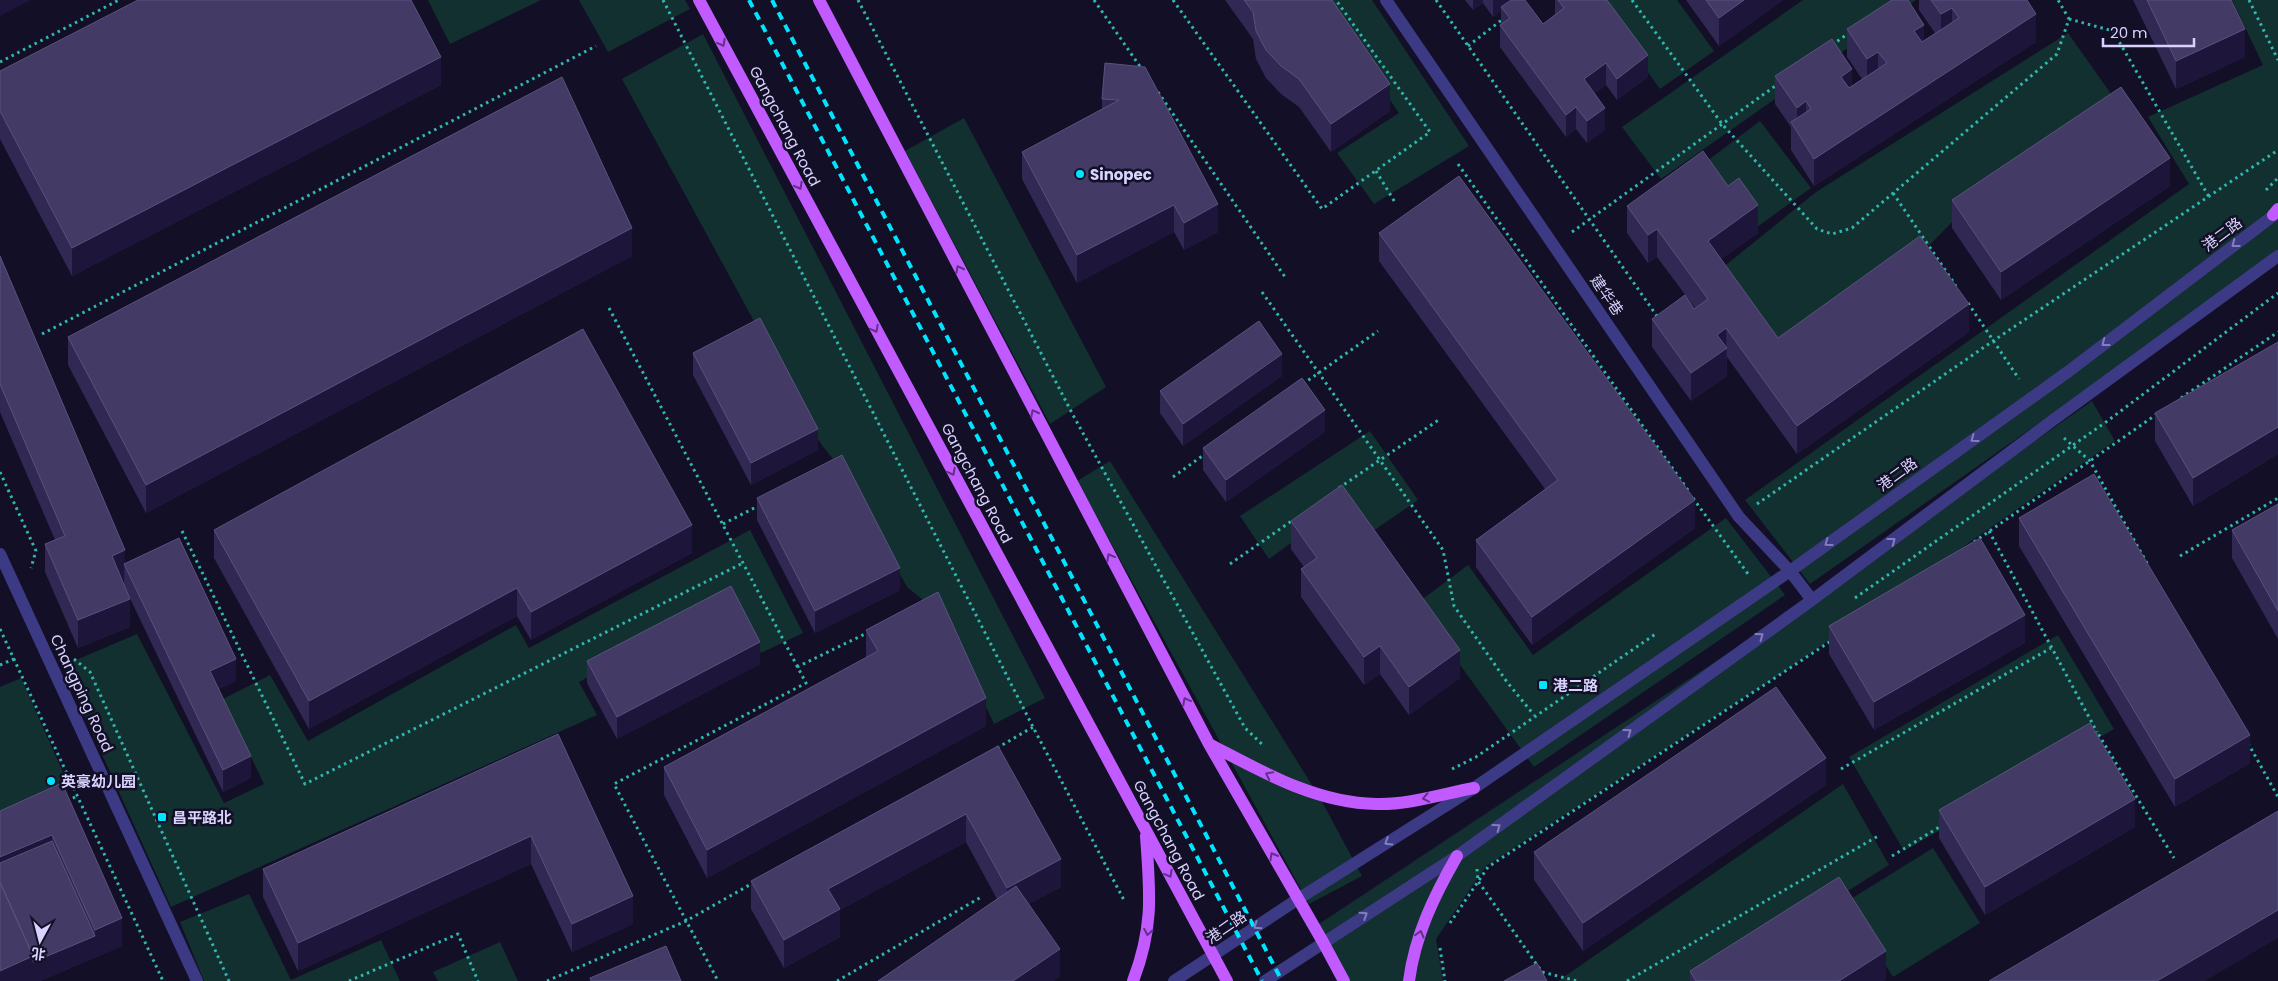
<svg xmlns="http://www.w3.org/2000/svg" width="2278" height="981" font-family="Poppins,'Noto Sans SC',sans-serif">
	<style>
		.green { fill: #12302f }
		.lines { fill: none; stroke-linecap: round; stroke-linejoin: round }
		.path { stroke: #2fb8b0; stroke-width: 3; stroke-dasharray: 2.5 4; stroke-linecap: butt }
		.minor { stroke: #3d3a85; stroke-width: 12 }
		.major { stroke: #c25bff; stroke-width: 12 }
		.rail { stroke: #00e5ff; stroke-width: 4; stroke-dasharray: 8 6; stroke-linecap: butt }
		.wall { fill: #312854 }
		.shaded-wall { fill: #1d163a }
		.building { fill: #433a66; stroke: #5a527e }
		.oneway { stroke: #623188 }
		.oneway2 { stroke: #837fbc }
		.poi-dot { fill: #00e5ff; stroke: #130f26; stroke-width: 2 }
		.labels { text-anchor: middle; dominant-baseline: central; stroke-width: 5; stroke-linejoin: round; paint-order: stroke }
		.street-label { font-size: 15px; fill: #d9d4ff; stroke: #130f26 }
		.poi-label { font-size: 15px; font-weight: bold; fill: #d9d4ff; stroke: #130f26; text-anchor: start }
	</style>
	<rect width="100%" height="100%" fill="#130f26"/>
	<!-- green -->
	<path class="green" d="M428,0H541L450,44Z
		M579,0H685L690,9L608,52Z
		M1321,0H1372L1469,146L1374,204L1337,153L1399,113Z
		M1596,0H1677L1714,51L1660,89Z
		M1803,0H1916L1661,179L1622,127Z
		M2232,0H2278V255L1810,584L1745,500L2189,184L2148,117L2263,65Z
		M2068,33L2121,108L1951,223L1917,258L1783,354L1721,269L1816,192Z
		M703,34L1045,698L994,724L944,617L907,587L845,474L821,444L622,79Z
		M964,118L1106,387L1050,424L905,151Z
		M1760,121L1811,188L1757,227L1707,161Z
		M2092,401L2115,441L1785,671L1486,866L1436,939L1443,981H1343L1316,926L1807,601Z
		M1370,431L1418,500L1366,536L1343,505L1269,559L1240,516Z
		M1110,461L1320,798L1362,876L1309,904L1077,481Z
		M1726,518L1785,595L1534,767L1416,604L1468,565L1533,655Z
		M750,530L803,633L761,653L731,601L579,682L597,715L171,907L62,666L137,634L224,803L264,784L223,699L270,675L308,741L516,625L529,648Z
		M2058,635L2114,729L1904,851L1849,757Z
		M21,678L70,788L0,819V687Z
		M1843,784L1889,865L1705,981H1558Z
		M1933,848L1980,923L1893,977L1846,902Z
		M249,894L291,980L381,940L400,981H204L180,922Z
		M500,942L518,981H438L433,972Z"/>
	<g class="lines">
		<!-- path -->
		<path class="path" d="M663,0L1033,727L1125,902
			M858,0L1073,415L1245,728L1264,746
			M1094,0L1141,68
			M1173,0L1322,209L1430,132L1336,0
			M1436,0L1659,319
			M1632,0L1722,124L1817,229L1832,234L1852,228L2057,54L2069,19L2058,0
			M2249,0L2278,60
			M2069,19L2113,31L2209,197
			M1832,45L1849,33
			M1468,46L1503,19
			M0,62L119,0
			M1158,92L1285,277
			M1458,164L1690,493
			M1376,171L1396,204
			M2266,190L2278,178
			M1893,193L1956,286
			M1572,232L1778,84
			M1262,292L1443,550L1454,606L1507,682L1534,715
			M1968,303L2019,379
			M609,308L806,683L614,784L718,981
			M42,334L596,46
			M1303,384L1378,331
			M2181,398L2278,332
			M2064,438L2090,461L2148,565
			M0,472L36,551L31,568
			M1173,477L1205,454
			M1339,488L1440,419
			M1693,498L1748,574
			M1757,504L1993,341L2278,150
			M723,524L760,505
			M182,531L305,784L743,563
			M1989,531L2097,732
			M1974,542L2157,414
			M2180,556L2278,498
			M1230,564L1293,520
			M1855,598L2106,422L2278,293
			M0,629L163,981
			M74,659L90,672L229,981
			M0,665L14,659
			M797,667L869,632
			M2094,734L2097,732L2174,858
			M2248,743L2278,797
			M997,748L1033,727
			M1452,769L1476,757L1657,633
			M1841,769L2051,648
			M67,801L77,796
			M1892,856L1941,826
			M1477,869L1478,881L1542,972L1577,981
			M1450,923L1488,867L1831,641
			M1440,948L1445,981
			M349,981L458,934L478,981
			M547,981L686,921L753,883
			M837,981L983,896
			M1627,981L1880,835"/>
		<!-- minor -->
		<path class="minor" d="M1386,0L1739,517L1790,571L1812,600
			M0,554L197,981
			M1174,981L1298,899L1474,788L1790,571L2069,371L2278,212
			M1265,981L1457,856L1812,600L2049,423L2278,256"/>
		<!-- major -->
		<path class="major" d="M699,0L1227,981
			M819,0L1209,744L1323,942L1344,981
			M2273,215L2278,209
			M1209,744C1261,771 1315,803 1376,804C1409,805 1442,794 1474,788
			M1133,981C1154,926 1150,893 1146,836
			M1409,981C1415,935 1434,896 1457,856"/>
		<!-- rail -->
		<path class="rail" d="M749,0L1262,981
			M772,0L1282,981"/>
	</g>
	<!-- wall -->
	<path class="wall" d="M1225,0H1332L1390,111L1331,152L1299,107L1281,94L1266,78L1256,59L1253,39Z
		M1465,0H1525L1543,24L1555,15V0H1607L1648,77L1617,100L1606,85L1595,93L1605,130L1587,143L1576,129L1566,137L1500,47V25L1501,24V11L1493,17L1483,3L1473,10Z
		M1686,0H1783L1719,46Z
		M1919,0H2027L2036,42L1814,186L1791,150V127L1775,104V76L1852,86L1862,79L1847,57V29L1924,40L1935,33L1919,10Z
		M2133,0H2231L2245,57L2176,89Z
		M1105,63L1218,232L1184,250L1174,232L1077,283L1022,179V152L1102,109V99Z
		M0,71L441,85L72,276L0,139Z
		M2170,186L2001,300L1952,228V200Z
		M1627,206L1758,233L1721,259L1778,338L1969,332L1797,454L1727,357V376L1691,401L1652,347V319L1695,308L1657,257L1648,263L1627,233Z
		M1379,233L1695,528L1532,645L1476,567V540L1545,489L1379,261Z
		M0,256L125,563L236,681L219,689L251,778L223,792L124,586V579L121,580L130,627L78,648L45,572V544L55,540L0,412Z
		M632,256L146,513L68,365V337Z
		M2278,342V454L2193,506L2155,441V413Z
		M693,353L818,450L751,485L693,375Z
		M1282,376L1183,446L1160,413V391Z
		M1325,432L1226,502L1203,470V448Z
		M757,498L900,590L815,633L757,520Z
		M2278,504V639L2232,558V530Z
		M2019,518L2250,763L2175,807L2019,546Z
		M1291,521L1460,678L1409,715L1380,674L1364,685L1301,597V569L1304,567L1291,549Z
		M214,530L692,553L531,640L517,616L309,729L214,558Z
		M1829,626L2025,643L1874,730L1829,654Z
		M866,630L986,726L707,878L664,795V767L866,658Z
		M587,661L760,664L617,739L587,683Z
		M558,734L633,924L572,952L531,864L298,971L263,897V869Z
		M998,746L1061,887L1029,904L1060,977L997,899L966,842L840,910V937L784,968L751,909V881Z
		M62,783L122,946L40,981H0Z
		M1826,785L1583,951L1534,880V852Z
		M1939,810L2135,827L1985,915L1939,838Z
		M1690,971L1886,979L1883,981H1690Z"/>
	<!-- shaded-wall -->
	<path class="shaded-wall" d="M0,0H31L0,16Z
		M1473,0H1483V3L1473,10Z
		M1493,0H1511L1501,7V11L1493,17Z
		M1744,0H1783L1719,46V18Z
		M1952,8V36L1941,42V14Z
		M2036,14V42L1814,186V159Z
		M1924,25V53L1914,31Z
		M2245,29V57L2176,89V61Z
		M1878,52V80L1867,87V59Z
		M1648,55V77L1617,100V79Z
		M441,57V85L72,276V248Z
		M1606,63V85L1584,101V79Z
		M1852,69V97L1841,77Z
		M1390,84V111L1331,152V124Z
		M1806,101V129L1797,131V108Z
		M1576,107V129L1566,137V115Z
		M1605,108V130L1587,143V121Z
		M2170,158V186L2001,300V272Z
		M1218,204V232L1184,250V223Z
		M1174,205V232L1077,283V255Z
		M1758,205V233L1708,269V241Z
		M632,228V256L146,513V485Z
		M1657,229V257L1648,263V235Z
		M1969,304V332L1797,454V426Z
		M1726,328L1727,376L1691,401V373L1717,335Z
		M1282,354V376L1183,446V424Z
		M1325,410V432L1226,502V480Z
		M2278,427V454L2193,506V478Z
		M818,429V450L751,485V463Z
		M1695,500V528L1532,645V617Z
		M692,525V553L531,640V612Z
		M125,550L124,579L112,584V556Z
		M900,568V590L815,633V611Z
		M517,588V616L309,729V701Z
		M130,599V627L78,648V620Z
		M2025,615V643L1874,730V702Z
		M760,642V664L617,739V717Z
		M1380,646V674L1364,685V657Z
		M1460,650V678L1409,715V687Z
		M236,659V681L210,693V671Z
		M986,698V726L707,878V850Z
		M2250,735V763L2175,807V779Z
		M251,756V778L223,792V770Z
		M1826,758V785L1583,951V923Z
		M2135,799V827L1985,915V887Z
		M966,814V842L840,910V937L784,968V940L828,889Z
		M52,835V863L0,885V857Z
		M531,836V864L298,971V943Z
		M1061,859V887L1007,916V888Z
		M633,896V924L572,952V924Z
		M2278,910V938L2205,981H2157Z
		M122,918V946L40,981H0V971L33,956L95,936V930Z
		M1060,949V977L1054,981H1013Z
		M1886,951V979L1883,981H1839Z"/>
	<!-- building -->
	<path class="building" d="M138,0H411L441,57L72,248L0,111V71Z
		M1244,0H1332L1390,84L1331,124L1299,79L1281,66L1266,50L1256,31L1253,12Z
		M1511,0H1525L1543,24L1564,8L1558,0H1607L1648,55L1617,79L1606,63L1584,79L1605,108L1587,121L1576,107L1566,115L1500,25L1510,18L1501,7Z
		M1706,0H1744L1719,18Z
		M1892,0H1908L1924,25L1914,31L1922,42L1959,18L1952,8L1941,14L1931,0H2027L2036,14L1814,159L1791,122L1811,109L1806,101L1797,108L1775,76L1832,39L1852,69L1841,77L1849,88L1887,63L1878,52L1867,59L1847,29Z
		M2147,0H2231L2245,29L2176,61Z
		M1105,63L1145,67L1218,204L1184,223L1174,205L1077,255L1022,152L1119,100L1102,99Z
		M562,77L632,228L146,485L68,337Z
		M2121,87L2170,158L2001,272L1952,200Z
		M1703,151L1728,186L1739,178L1758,205L1708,241L1778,338L1920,236L1969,304L1797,426L1726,328L1717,335L1727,348L1691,373L1652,319L1685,295L1694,309L1708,299L1657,229L1648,235L1627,206Z
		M1459,176L1695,500L1532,617L1476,540L1558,480L1379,233Z
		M0,256L125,550L112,556L130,599L78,620L45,544L65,536L0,384Z
		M760,318L818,429L751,463L693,353Z
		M1259,321L1282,354L1183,424L1160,391Z
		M583,329L692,525L531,612L517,588L309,701L214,530Z
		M2278,342V427L2193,478L2155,413Z
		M1302,378L1325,410L1226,480L1203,448Z
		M842,455L900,568L815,611L757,498Z
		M2094,474L2250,735L2175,779L2019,518Z
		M1342,485L1460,650L1409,687L1380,646L1364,657L1301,569L1317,558L1291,521Z
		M2278,504V611L2232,530Z
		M179,538L236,659L210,671L251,756L223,770L124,564Z
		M1980,538L2025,615L1874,702L1829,626Z
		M731,586L760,642L617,717L587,661Z
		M938,592L986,698L707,850L664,767L878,651L866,630Z
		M1776,687L1826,758L1583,923L1534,852Z
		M2090,723L2135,799L1985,887L1939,810Z
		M558,734L633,896L572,924L531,836L298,943L263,869Z
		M998,746L1061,859L1007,888L966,814L828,889L840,909L784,940L751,881Z
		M62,783L122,918L95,930L52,835L0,857V811Z
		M2278,811V910L2157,981H1989Z
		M52,841L95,936L33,962V956L0,882V863Z
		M1839,877L1886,951L1839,981H1696L1690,971Z
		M0,882L33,956L0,971Z
		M1016,886L1060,949L1013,981H878Z
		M666,946L681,981H591L590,978Z
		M1537,963L1547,981H1504Z"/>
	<!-- one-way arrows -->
	<defs><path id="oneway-chevron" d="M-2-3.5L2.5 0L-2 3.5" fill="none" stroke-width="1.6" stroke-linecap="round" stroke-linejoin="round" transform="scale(1.25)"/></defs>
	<g class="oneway">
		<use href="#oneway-chevron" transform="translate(722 43) rotate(62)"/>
		<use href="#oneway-chevron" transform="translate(799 186) rotate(62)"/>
		<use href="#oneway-chevron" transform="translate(959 269) rotate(-117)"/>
		<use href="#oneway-chevron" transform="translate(875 329) rotate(62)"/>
		<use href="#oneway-chevron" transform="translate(1034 413) rotate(-117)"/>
		<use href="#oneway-chevron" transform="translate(952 472) rotate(62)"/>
		<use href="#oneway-chevron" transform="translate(1110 557) rotate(-118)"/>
		<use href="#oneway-chevron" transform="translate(1186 701) rotate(-118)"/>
		<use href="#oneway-chevron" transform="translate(1269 775) rotate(-153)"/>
		<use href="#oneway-chevron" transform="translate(1426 798) rotate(169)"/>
		<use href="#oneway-chevron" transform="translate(1273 856) rotate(-120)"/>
		<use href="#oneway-chevron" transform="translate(1169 874) rotate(61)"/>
		<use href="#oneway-chevron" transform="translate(1148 932) rotate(100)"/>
		<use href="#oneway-chevron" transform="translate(1420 934) rotate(-75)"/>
	</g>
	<g class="oneway2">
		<use href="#oneway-chevron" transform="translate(2235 244) rotate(143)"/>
		<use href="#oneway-chevron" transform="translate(2105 343) rotate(143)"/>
		<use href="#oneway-chevron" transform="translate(1974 439) rotate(144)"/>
		<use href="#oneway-chevron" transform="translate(1892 541) rotate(-37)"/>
		<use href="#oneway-chevron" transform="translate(1828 543) rotate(144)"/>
		<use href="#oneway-chevron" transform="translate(1760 636) rotate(-36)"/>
		<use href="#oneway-chevron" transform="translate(1628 732) rotate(-36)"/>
		<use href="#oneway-chevron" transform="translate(1497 827) rotate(-36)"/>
		<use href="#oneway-chevron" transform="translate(1388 842) rotate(148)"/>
		<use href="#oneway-chevron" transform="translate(1364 915) rotate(-33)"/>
		<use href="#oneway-chevron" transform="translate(1257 926) rotate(146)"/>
	</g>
	<!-- markers -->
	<g class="poi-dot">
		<circle cx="1080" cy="174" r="5"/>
		<rect x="1538" y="680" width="10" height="10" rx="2.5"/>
		<circle cx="51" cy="781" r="5"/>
		<rect x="157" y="812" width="10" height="10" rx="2.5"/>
	</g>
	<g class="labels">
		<!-- street labels -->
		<g class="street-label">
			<text transform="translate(785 126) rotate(62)">Gangchang Road</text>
			<text transform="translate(2222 234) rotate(-37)">港二路</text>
			<text transform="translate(1607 295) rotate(56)">建华巷</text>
			<text transform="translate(1897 474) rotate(-36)">港二路</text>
			<text transform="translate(977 483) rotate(62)">Gangchang Road</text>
			<text transform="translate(82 693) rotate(65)">Changping Road</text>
			<text transform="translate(1169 840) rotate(62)">Gangchang Road</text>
			<text transform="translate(1226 927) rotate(-34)">港二路</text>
		</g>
		<!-- poi labels -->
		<g class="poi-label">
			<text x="1090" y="174">Sinopec</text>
			<text x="1553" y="685">港二路</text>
			<text x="61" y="781">英豪幼儿园</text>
			<text x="172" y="817">昌平路北</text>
		</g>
	</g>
	<!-- north arrow -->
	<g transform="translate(40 941) rotate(187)" stroke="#130f26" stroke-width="4" paint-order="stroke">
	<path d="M0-4L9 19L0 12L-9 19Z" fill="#d9d4ff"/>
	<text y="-8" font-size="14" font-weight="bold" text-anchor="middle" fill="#d9d4ff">北</text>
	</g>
	<!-- scale -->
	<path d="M2103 38v8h91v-8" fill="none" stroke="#d9d4ff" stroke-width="2.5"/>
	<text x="2110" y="38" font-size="15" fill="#d9d4ff" stroke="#130f26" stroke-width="4" paint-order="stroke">20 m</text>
</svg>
